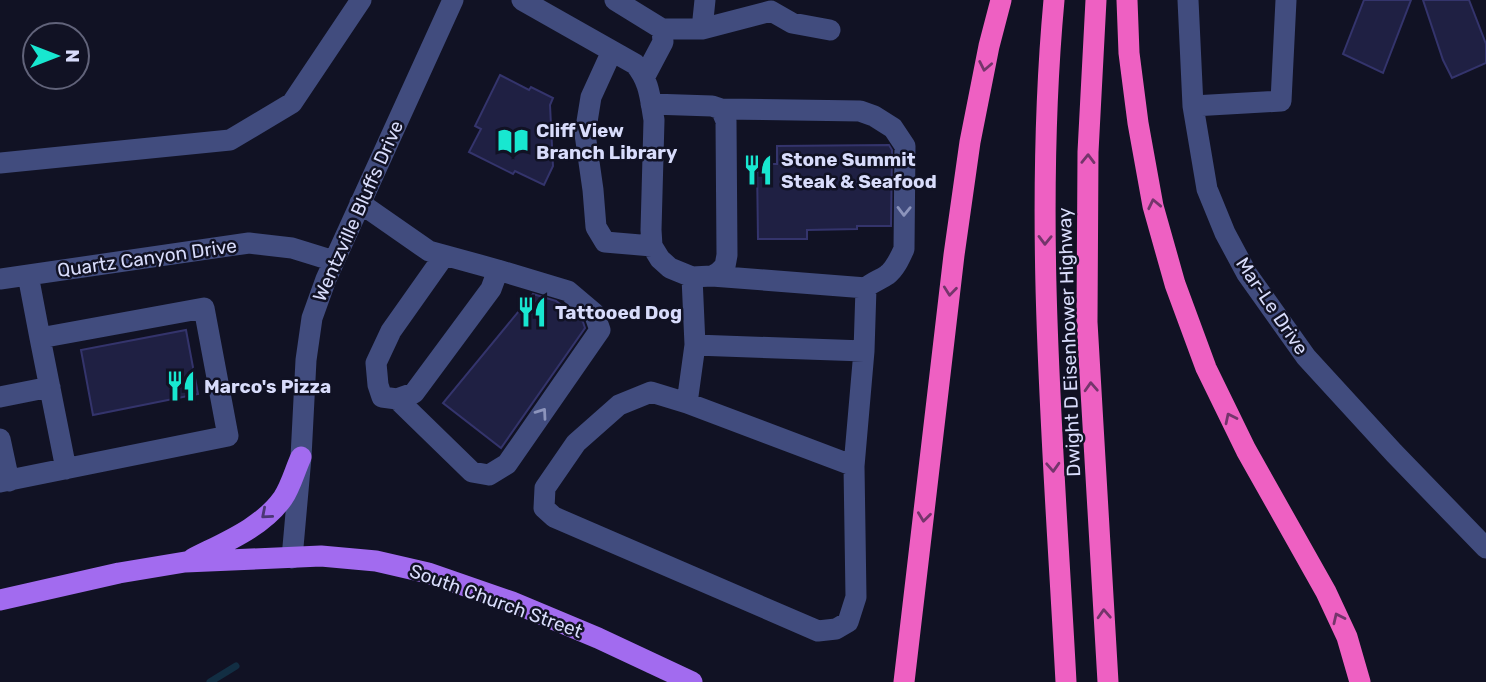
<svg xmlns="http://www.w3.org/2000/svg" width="1486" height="682" font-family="Rubik,sans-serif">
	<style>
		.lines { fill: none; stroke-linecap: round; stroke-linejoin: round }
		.stream { stroke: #122e43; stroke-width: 7 }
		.building { fill: #1f2043; stroke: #34346c; stroke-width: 2 }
		.minor { stroke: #414c7e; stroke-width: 21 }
		.major { stroke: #a26bef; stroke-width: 21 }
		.highway { stroke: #ee60c2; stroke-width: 21 }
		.oneway { stroke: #74356b }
		.oneway2 { stroke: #8c94bc }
		.oneway3 { stroke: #4b3675 }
		.labels { text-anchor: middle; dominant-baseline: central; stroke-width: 5; stroke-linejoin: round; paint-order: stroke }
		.poi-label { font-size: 19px; font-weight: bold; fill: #d8dcfb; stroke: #111224; text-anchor: start }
		.street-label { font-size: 19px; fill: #d8dcfb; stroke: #111224 }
	</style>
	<rect width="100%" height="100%" fill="#111224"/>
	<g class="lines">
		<!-- stream -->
		<path class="stream" d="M210,682L236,666"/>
	</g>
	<!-- building -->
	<path class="building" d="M1364,0H1411L1383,73L1343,54Z
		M1423,0H1469L1486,44V63L1452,78L1443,60Z
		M500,75L529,90L531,87L553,98L550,105L553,166L544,185L515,171L513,174L469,152L481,129L475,126Z
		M889,145L892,150L891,226H857V229L807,230V239H758L757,164H777V146Z
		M533,294L556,301L583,322L585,328L501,448L443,403Z
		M186,330L198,394L93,415L81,350Z"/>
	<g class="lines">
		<!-- minor -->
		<path class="minor" d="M522,0L635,64C650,82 650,98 654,120L651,230L652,246L660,259L670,268L692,277L712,276L719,272L725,266L727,255L726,121L721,109L712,106L651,104
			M615,0L662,29
			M1188,0L1193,106L1207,189L1225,233L1247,274L1306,357L1394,453L1486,548
			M702,29L771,11L792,23L830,30
			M612,51L591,97L585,134L593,190L596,227L605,242L652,246
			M645,76L663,42L662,29H702L705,0
			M1193,106L1281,101L1286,0
			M0,163L230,140L292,103L361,0
			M360,203L429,251L498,270L491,289L414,393L397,399L382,397L378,385L376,363L391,331L444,256
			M712,276L866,288C872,282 880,280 887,275C895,269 900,258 904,249L905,146L893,128L874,116L860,111L721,109
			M692,277L695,345L864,351L866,288
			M0,279L249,243L292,248L334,261
			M40,338L66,469
			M695,345L687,403L651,392L619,405L576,443L545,488L544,508L554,517L818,631L836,629L848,622L856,597L854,466L864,351
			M0,397L50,387
			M397,399L472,472L489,475L507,464L600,330L594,313L568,291L498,270
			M687,403L854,466
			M0,439L9,481
			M0,482L228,436L204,308L40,338L28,275
			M292,558L301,457L306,360L312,318L326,279L453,0"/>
		<!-- major -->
		<path class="major" d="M192,559C223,543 262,528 283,498C291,486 295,470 301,457
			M0,600L119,573L185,562L321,556L376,561L428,573L512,602L598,638L692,682"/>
		<!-- highway -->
		<path class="highway" d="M1054,0C1033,227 1054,455 1066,682
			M1096,0L1088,152L1087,322L1108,682
			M1127,0L1129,53L1138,123L1153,206L1175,284L1206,368L1246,450L1326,592L1347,637L1360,682
			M904,682L954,255L970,142L989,46L1001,0"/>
	</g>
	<!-- one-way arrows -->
	<defs><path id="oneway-chevron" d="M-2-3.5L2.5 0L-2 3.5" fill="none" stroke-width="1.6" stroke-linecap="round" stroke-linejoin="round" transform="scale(1.75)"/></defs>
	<g class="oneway">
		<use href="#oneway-chevron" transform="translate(985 66) rotate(101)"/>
		<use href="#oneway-chevron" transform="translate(1088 159) rotate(-89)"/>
		<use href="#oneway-chevron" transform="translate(1154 204) rotate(-102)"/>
		<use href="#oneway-chevron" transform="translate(1045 240) rotate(91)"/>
		<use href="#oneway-chevron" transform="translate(950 291) rotate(96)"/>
		<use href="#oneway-chevron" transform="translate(1091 387) rotate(-93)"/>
		<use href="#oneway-chevron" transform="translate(1230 418) rotate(-116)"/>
		<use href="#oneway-chevron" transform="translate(1053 467) rotate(87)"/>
		<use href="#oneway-chevron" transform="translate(924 517) rotate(97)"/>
		<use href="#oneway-chevron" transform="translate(1104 614) rotate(-93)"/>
		<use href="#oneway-chevron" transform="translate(1338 618) rotate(-115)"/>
	</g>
	<g class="oneway2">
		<use href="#oneway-chevron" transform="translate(904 211) rotate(91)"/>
		<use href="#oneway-chevron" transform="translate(542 413) rotate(-55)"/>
	</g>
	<use class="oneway3" href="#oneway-chevron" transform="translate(266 514) rotate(139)"/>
	<!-- icons -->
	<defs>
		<g id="library-bare" transform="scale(2.415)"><path d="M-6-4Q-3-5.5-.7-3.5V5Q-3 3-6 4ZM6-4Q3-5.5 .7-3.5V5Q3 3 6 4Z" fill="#18e7d0" stroke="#111224" stroke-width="2.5" paint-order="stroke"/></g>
		<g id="restaurant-bare" transform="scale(2.415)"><path d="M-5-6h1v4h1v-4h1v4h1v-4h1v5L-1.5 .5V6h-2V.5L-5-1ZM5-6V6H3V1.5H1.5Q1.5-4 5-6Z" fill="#18e7d0" stroke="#111224" stroke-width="2.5" paint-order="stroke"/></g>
	</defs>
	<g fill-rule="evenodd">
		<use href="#library-bare" x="513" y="141"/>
		<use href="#restaurant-bare" x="758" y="170"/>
		<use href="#restaurant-bare" x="532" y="312"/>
		<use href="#restaurant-bare" x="181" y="386"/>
	</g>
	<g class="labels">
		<!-- poi labels -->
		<g class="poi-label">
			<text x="536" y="130">Cliff View<tspan x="536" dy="22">Branch Library</tspan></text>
			<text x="781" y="159">Stone Summit<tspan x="781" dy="22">Steak &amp; Seafood</tspan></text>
			<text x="555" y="312">Tattooed Dog</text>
			<text x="204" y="386">Marco's Pizza</text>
		</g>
		<!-- street labels -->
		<g class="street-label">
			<text transform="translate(358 211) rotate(-66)">Wentzville Bluffs Drive</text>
			<text transform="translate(147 258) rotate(-8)">Quartz Canyon Drive</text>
			<text transform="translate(1272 306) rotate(56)">Mar-Le Drive</text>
			<text transform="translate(1069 342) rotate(-92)">Dwight D Eisenhower Highway</text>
			<text transform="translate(496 601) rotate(20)">South Church Street</text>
		</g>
	</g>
	<!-- north arrow -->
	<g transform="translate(56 56) rotate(90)"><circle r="33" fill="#111224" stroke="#61637a" stroke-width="2"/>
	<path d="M0-5L12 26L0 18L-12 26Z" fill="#18e7d0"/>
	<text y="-10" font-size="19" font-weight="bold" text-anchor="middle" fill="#d8dcfb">N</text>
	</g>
</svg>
